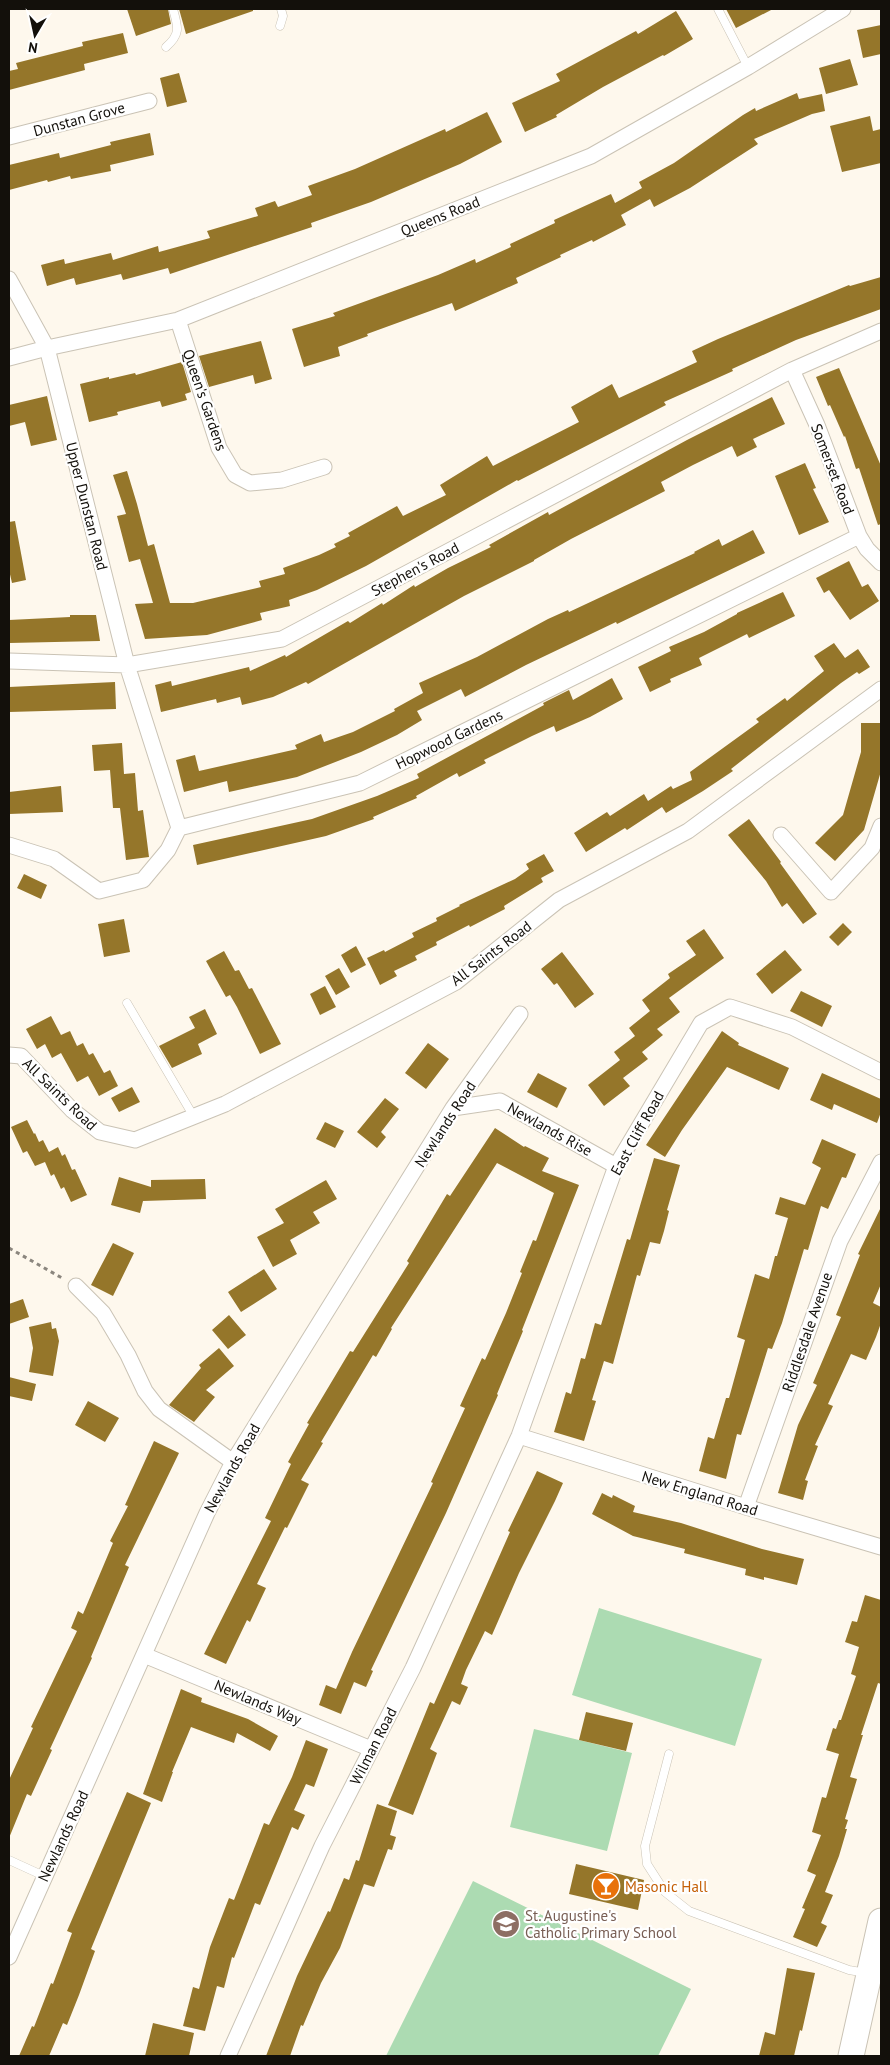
<svg xmlns="http://www.w3.org/2000/svg" width="890" height="2065" font-family="'PT Sans',sans-serif">
	<style>
		.green { fill: #acdbb2 }
		.building { fill: #95762a }
		.lines { fill: none; stroke-linecap: round; stroke-linejoin: round }
		.service-casing { stroke: #cac3b5; stroke-width: 9 }
		.minor-casing { stroke: #cac3b5; stroke-width: 17 }
		.trunk-casing { stroke: #cac3b5; stroke-width: 27 }
		.path { stroke: #8b867e; stroke-width: 3; stroke-dasharray: 4 4; stroke-linecap: butt }
		.service { stroke: #fff; stroke-width: 8 }
		.minor { stroke: #fff; stroke-width: 15 }
		.trunk { stroke: #fff; stroke-width: 25 }
		.labels { text-anchor: middle; dominant-baseline: central; stroke-width: 4.5; stroke-linejoin: round; paint-order: stroke }
		.street-label { font-size: 15px; fill: #13100b; stroke: #fff }
		.food-label { font-size: 15px; fill: #c56008; stroke: #fff; text-anchor: start }
		.education-label { font-size: 15px; fill: #785e54; stroke: #fff; text-anchor: start }
	</style>
	<rect width="100%" height="100%" fill="#fef8ed"/>
	<!-- green -->
	<path class="green" d="M599,1608L762,1659L735,1746L572,1695Z
		M534,1729L632,1753L607,1851L510,1827Z
		M473,1881L691,1989L658,2056H386Z"/>
	<!-- building -->
	<path class="building" d="M127,9H168L171,24L136,36Z
		M179,9H253V11L186,34Z
		M726,9H773L736,28Z
		M676,11L693,39L664,56L663,55L603,87L556,115L557,117L525,132L512,103L560,81L556,74L636,31L638,34Z
		M881,25V54L863,58L857,30Z
		M123,33L128,53L84,64L85,70L9,90V71L18,69L16,63L83,46L82,42Z
		M850,59L858,85L826,94L819,68Z
		M179,73L187,102L167,107L160,78Z
		M797,93L799,99L822,94L825,111L812,114L754,139L758,144L690,188L654,207L650,199L621,215L626,225L593,242L592,240L560,255L561,257L516,278L518,283L455,311L452,303L367,334L368,336L338,347L340,356L304,367L292,329L335,316L333,313L438,275L475,259L476,263L511,247L510,244L555,223L554,220L611,194L615,203L642,188L639,182L674,163L743,115L755,108L756,111Z
		M487,112L502,142L460,164L371,202L311,223L312,227L170,274L168,268L123,280L121,274L76,285L74,278L47,286L41,265L64,259L65,264L111,253L113,260L158,246L159,252L210,238L207,231L258,216L255,208L275,201L278,207L312,195L308,186L355,169L445,129L446,132Z
		M870,116L873,131L881,129V163L842,172L830,126Z
		M150,133L154,155L110,165L111,171L71,179L70,176L48,182L47,180L9,190V165L59,153L60,158L111,145L110,142Z
		M881,277V309L796,340L732,369L733,371L664,402L666,405L518,481L517,480L366,566L317,590L289,600L290,606L260,613L262,620L207,635L145,639L135,604L153,603L140,559L129,562L117,516L126,514L113,475L127,471L137,504L148,546L154,544L170,603H193L261,587L259,581L285,574L283,568L319,555L336,547L334,544L350,536L348,533L397,506L403,516L446,495L440,485L487,456L493,466L579,422L571,407L612,384L619,398L697,362L692,351L718,339L849,285L850,286Z
		M261,341L272,379L255,384L253,375L209,387L199,356Z
		M182,362L191,392L185,394L187,400L162,407L160,401L117,412L118,415L89,422L80,384L109,377V379L135,373L136,375Z
		M839,368L881,466V524L878,525L859,468L856,469L845,436L844,437L830,405L828,406L816,377Z
		M47,396L57,440L31,446L25,422L9,426V405Z
		M772,397L785,424L753,439L757,447L737,457L732,446L693,465L661,482L665,491L571,539L534,560V561L464,596L308,684L306,682L273,697L242,705L240,697L217,703L216,699L161,712L155,685L171,681L172,686L249,667L250,671L285,655L286,657L348,621L350,623L382,603L383,605L414,585L415,587L448,568L491,547L489,545L548,512L549,515L687,440Z
		M805,463L816,488L813,489L829,522L799,535L775,476Z
		M15,521L26,580L12,583L9,570V522Z
		M753,530L765,553L617,624L616,622L526,665L465,697L461,689L417,711L422,720L397,735L361,752L297,777L229,792L227,781L184,792L176,760L195,755L199,771L297,749L295,745L321,734L324,742L353,732L395,711L394,709L423,693L419,683L477,657L548,619L568,610L569,612L695,553L694,552L719,539L722,546Z
		M849,561L862,587L868,584L879,601L850,620L829,590L824,593L816,578Z
		M783,592L795,616L749,638L747,634L699,658L702,665L670,679L671,682L650,692L638,667L671,651L669,647L704,632L737,614V613Z
		M70,615H96L100,641L9,643V620L70,617Z
		M834,643L845,658L858,649L870,667L859,674L857,672L841,683L731,769L733,771L703,791L666,813L662,807L627,830L625,828L586,852L574,833L607,812L610,816L644,794L648,801L671,786L673,789L692,780L690,772L759,722L756,719L785,698L787,701L824,671L814,656Z
		M612,678L623,699L590,717L556,732L554,726L532,736L484,760L486,763L459,777L457,773L416,796L417,798L373,817L374,819L326,836L197,865L193,845L312,819L377,796L419,778L417,774L544,705L543,703L569,690L573,700Z
		M115,682L116,709L9,712V687Z
		M861,723H881V771L864,830L835,861L815,843L843,815L861,752Z
		M122,743L124,774L135,773L138,811L143,810L149,857L126,860L120,808H113L110,770L94,771L92,745Z
		M61,786L63,812L9,814V792Z
		M749,819L781,862L780,863L817,914L803,924L787,903L782,907L766,881L728,835Z
		M544,854L554,871L541,878L543,882L504,906L505,909L470,927L469,925L436,942L437,945L415,956L417,960L394,971L397,976L380,985L367,958L384,950L385,952L414,937L412,933L437,921L436,918L460,906L459,905L515,879L529,869L526,864Z
		M24,874L47,885L41,899L17,888Z
		M124,919L130,952L104,957L98,924Z
		M843,923L852,932L838,946L829,937Z
		M704,929L724,958L669,998L680,1012L657,1029L663,1035L642,1052L648,1059L623,1078L630,1086L604,1106L588,1085L620,1060L614,1052L635,1036L629,1028L650,1011L642,1000L670,978L668,974L696,955L686,941Z
		M356,946L366,965L351,973L341,955Z
		M785,950L802,970L772,994L756,974Z
		M224,951L235,971L239,970L249,989L252,988L281,1044L260,1054L237,1007L230,995L226,997L206,961Z
		M562,952L594,994L575,1008L557,983L554,985L541,969Z
		M339,968L350,987L336,995L325,976Z
		M325,986L336,1007L320,1015L310,994Z
		M801,991L832,1006L822,1027L790,1011Z
		M205,1009L217,1034L198,1044L202,1054L172,1068L159,1046L195,1028L189,1017Z
		M51,1016L61,1035L70,1031L77,1046L83,1043L89,1055L93,1053L104,1073L110,1070L118,1086L99,1096L88,1076L77,1082L61,1053L52,1058L45,1044L37,1049L26,1029Z
		M722,1031L739,1043L738,1045L789,1068L779,1090L727,1067L682,1130L665,1157L646,1145Z
		M428,1043L449,1059L426,1089L405,1073Z
		M538,1073L567,1088L557,1108L527,1092Z
		M822,1073L881,1099V1112L877,1123L834,1104L832,1110L810,1100Z
		M132,1087L140,1102L119,1112L111,1098Z
		M385,1098L399,1109L381,1132L386,1137L377,1148L357,1132Z
		M27,1120L34,1134L35,1133L39,1142L43,1140L49,1152L58,1147L62,1156L65,1154L72,1170L75,1169L87,1195L71,1202L64,1187L61,1189L54,1174L51,1176L45,1162L35,1166L27,1151L23,1153L11,1127Z
		M325,1122L344,1131L335,1148L316,1139Z
		M495,1128L524,1147L525,1146L549,1158L542,1171L579,1185L522,1330L523,1331L497,1394L498,1395L446,1513L371,1670L373,1671L366,1687L354,1682L341,1714L319,1705L326,1685L336,1689L352,1652L433,1483L431,1482L465,1408L460,1406L482,1358L485,1360L506,1313L522,1273L520,1272L533,1240L536,1241L554,1193L497,1163L391,1328L392,1329L376,1357L373,1355L321,1442L323,1443L301,1480L309,1484L287,1528L285,1527L257,1584L266,1588L250,1622L247,1620L226,1664L204,1654L271,1521L265,1518L291,1464L288,1462L309,1424L307,1423L350,1351L353,1352L409,1263L407,1261L447,1194L450,1196Z
		M822,1139L856,1154L846,1178L842,1177L828,1209L821,1206L808,1250L804,1249L782,1323L772,1349L768,1348L741,1435L737,1434L726,1479L699,1471L708,1437L714,1439L726,1398H729L745,1340L737,1337L755,1274L769,1279L775,1256H777L788,1218L775,1214L780,1197L805,1205L821,1168L812,1163Z
		M654,1158L680,1165L667,1210L669,1211L664,1231L660,1244L650,1242L640,1276L637,1275L613,1364L604,1361L592,1400L596,1401L584,1441L554,1432L566,1392L571,1394L581,1358L585,1359L595,1323L601,1325L627,1239L630,1240Z
		M119,1177L151,1187V1180L205,1179L206,1199L143,1201L140,1213L111,1205Z
		M326,1180L337,1199L313,1212L320,1223L290,1240L297,1254L273,1267L257,1237L284,1223L275,1209Z
		M881,1207V1284L873,1303L881,1307V1323L876,1337L866,1360L851,1354L828,1404L833,1406L815,1445L818,1446L805,1480L808,1481L803,1500L778,1493L798,1425L817,1385L813,1383L841,1317L836,1315L860,1255L858,1254Z
		M113,1243L134,1253L113,1296L91,1285Z
		M264,1269L277,1289L241,1312L228,1292Z
		M23,1299L29,1317L9,1324V1304Z
		M229,1315L246,1335L228,1349L212,1330Z
		M51,1322L52,1329L56,1328L59,1341L53,1376L29,1372L33,1348L29,1327Z
		M219,1348L234,1366L206,1390L215,1397L194,1422L169,1405L201,1368L199,1365Z
		M9,1377L36,1384L32,1401L9,1396Z
		M88,1401L119,1418L105,1442L75,1425Z
		M154,1441L179,1453L125,1565L129,1567L91,1657L92,1658L50,1749L52,1750L31,1796L27,1794L9,1838V1780L33,1728L31,1727L77,1631L71,1628L78,1611L83,1614L113,1543L110,1541L128,1506L125,1505Z
		M537,1471L563,1483L555,1501L519,1573L492,1635L485,1631L466,1670L461,1684L468,1687L460,1705L452,1701L430,1749L437,1753L413,1815L388,1805L430,1702L434,1704L510,1532L508,1531Z
		M602,1493L612,1498L613,1495L635,1506L633,1512L681,1523L762,1549L804,1559L797,1585L764,1577V1580L745,1575L746,1569L684,1553L685,1549L633,1536L592,1514Z
		M865,1595L881,1600V1684L878,1683L861,1735H863L850,1777L857,1779L845,1819L848,1820L845,1829H847L839,1856L825,1892L833,1895L821,1923L827,1926L817,1947L793,1937L805,1909L802,1908L816,1875L807,1871L821,1835L812,1832L822,1797L826,1798L839,1754L826,1750L833,1728L836,1729L839,1720H841L856,1676L851,1674L859,1647L845,1642L852,1621L857,1622Z
		M181,1689L202,1698L201,1702L248,1719L278,1736L270,1751L237,1733L234,1743L191,1727L172,1772H173L162,1802L143,1794Z
		M586,1712L633,1723L626,1751L579,1740Z
		M306,1740L328,1749L314,1787L306,1784L294,1810L305,1815L298,1830L292,1827L260,1905L255,1903L234,1958L232,1957L224,1988L217,1986L205,2031L183,2026L193,1987L199,1989L210,1947L229,1898L234,1900L264,1823L269,1825L292,1777Z
		M127,1792L151,1803L91,1949L95,1951L79,1995L67,2025L63,2023L49,2056H19L32,2026L34,2027L51,1983L53,1984L72,1933L67,1931Z
		M377,1804L397,1811L390,1835L396,1837L392,1850L388,1849L374,1887L364,1884L340,1948L321,1983L303,2026L301,2025L290,2056H266L297,1976L328,1911L330,1912L344,1878L349,1880L356,1860L359,1861Z
		M576,1864L644,1880L638,1910L569,1894Z
		M787,1968L815,1973L802,2031L800,2030L794,2056H759L765,2032L775,2035Z
		M153,2023L194,2033L189,2056H145Z"/>
	<g class="lines">
		<!-- service casing -->
		<g class="service-casing">
			<path id="service" d="M718,9L748,67
				M280,26L283,16L281,9
				M166,47C181,34 178,27 173,9
				M127,1003L194,1117
				M669,1754L645,1846L647,1864L665,1892L689,1911L849,1970L866,1973
				M9,1860L44,1876"/>
		</g>
		<!-- minor casing -->
		<g class="minor-casing">
			<path id="minor" d="M9,137L149,101
				M9,279L47,348L127,665L179,828L360,783L859,536
				M178,320L219,448L235,475L250,483L282,480L324,467
				M9,358L47,348L178,320L591,156L748,67L843,9
				M792,370L817,425L859,536L867,549L881,563
				M9,661L127,665L282,639L792,370L881,331
				M781,835L831,892L872,848L881,826
				M9,845L54,859L99,891L143,880L168,850L179,828
				M9,1055L21,1056L72,1110L100,1132L135,1140L225,1104L456,982L559,900L688,831L881,689
				M453,1108L500,1101L616,1166
				M76,1286L103,1313L128,1355L145,1391L159,1409L233,1462
				M519,1436L746,1507L881,1547
				M746,1507L840,1241L881,1162
				M144,1655L371,1749
				M9,1957L207,1513L233,1462L453,1108L520,1014
				M228,2056L322,1846L413,1668L519,1436L616,1166L701,1023L730,1007L792,1027L881,1072"/>
		</g>
		<!-- trunk casing -->
		<g class="trunk-casing">
			<path id="trunk" d="M851,2056L881,1921"/>
		</g>
		<!-- path -->
		<path class="path" d="M9,1248L62,1278"/>
		<!-- service -->
		<use href="#service" class="service"/>
		<!-- minor -->
		<use href="#minor" class="minor"/>
		<!-- trunk -->
		<use href="#trunk" class="trunk"/>
	</g>
	<!-- icons -->
	<defs>
		<g id="bar-disc" transform="scale(1.4375)"><circle r="9.5" fill="#e8710a" stroke="#fff"/><path d="M-6-5H6L.8 .8V4.5H3.5V6h-7V4.5H-.8V.8Z" fill="#fff"/></g>
		<g id="school-disc" transform="scale(1.4375)"><circle r="9.5" fill="#8d6e63" stroke="#fff"/><path d="M0-5L7-2L0 1L-7-2ZM-4 1L0 2.5L4 1V4Q0 6-4 4Z" fill="#fff"/></g>
	</defs>
	<g fill-rule="evenodd">
		<use href="#bar-disc" x="606" y="1886"/>
		<use href="#school-disc" x="506" y="1924"/>
	</g>
	<g class="labels">
		<!-- street labels -->
		<g class="street-label">
			<text transform="translate(79 119) rotate(-15)">Dunstan Grove</text>
			<text transform="translate(440 216) rotate(-22)">Queens Road</text>
			<text transform="translate(205 400) rotate(71)">Queen's Gardens</text>
			<text transform="translate(833 469) rotate(69)">Somerset Road</text>
			<text transform="translate(87 506) rotate(76)">Upper Dunstan Road</text>
			<text transform="translate(415 569) rotate(-28)">Stephen's Road</text>
			<text transform="translate(449 739) rotate(-26)">Hopwood Gardens</text>
			<text transform="translate(491 953) rotate(-37)">All Saints Road</text>
			<text transform="translate(60 1094) rotate(44)">All Saints Road</text>
			<text transform="translate(445 1124) rotate(-57)">Newlands Road</text>
			<text transform="translate(550 1129) rotate(29)">Newlands Rise</text>
			<text transform="translate(637 1133) rotate(-61)">East Cliff Road</text>
			<text transform="translate(807 1332) rotate(-71)">Riddlesdale Avenue</text>
			<text transform="translate(232 1468) rotate(-61)">Newlands Road</text>
			<text transform="translate(700 1493) rotate(17)">New England Road</text>
			<text transform="translate(258 1702) rotate(23)">Newlands Way</text>
			<text transform="translate(373 1746) rotate(-63)">Wilman Road</text>
			<text transform="translate(63 1836) rotate(-65)">Newlands Road</text>
		</g>
		<!-- food labels -->
		<g class="food-label">
			<text x="625" y="1886">Masonic Hall</text>
		</g>
		<!-- education labels -->
		<g class="education-label">
			<text x="525" y="1915">St. Augustine's<tspan x="525" dy="17">Catholic Primary School</tspan></text>
		</g>
	</g>
	<!-- border -->
	<rect width="890" height="2065" fill="none" stroke="#13100b" stroke-width="20"/>
	<!-- north arrow -->
	<g transform="translate(35 35) rotate(189)" stroke="#ffffff" stroke-width="4" paint-order="stroke">
	<path d="M0-4L9 19L0 12L-9 19Z" fill="#13100b"/>
	<text y="-8" font-size="14" font-weight="bold" text-anchor="middle" fill="#13100b">N</text>
	</g>
</svg>
